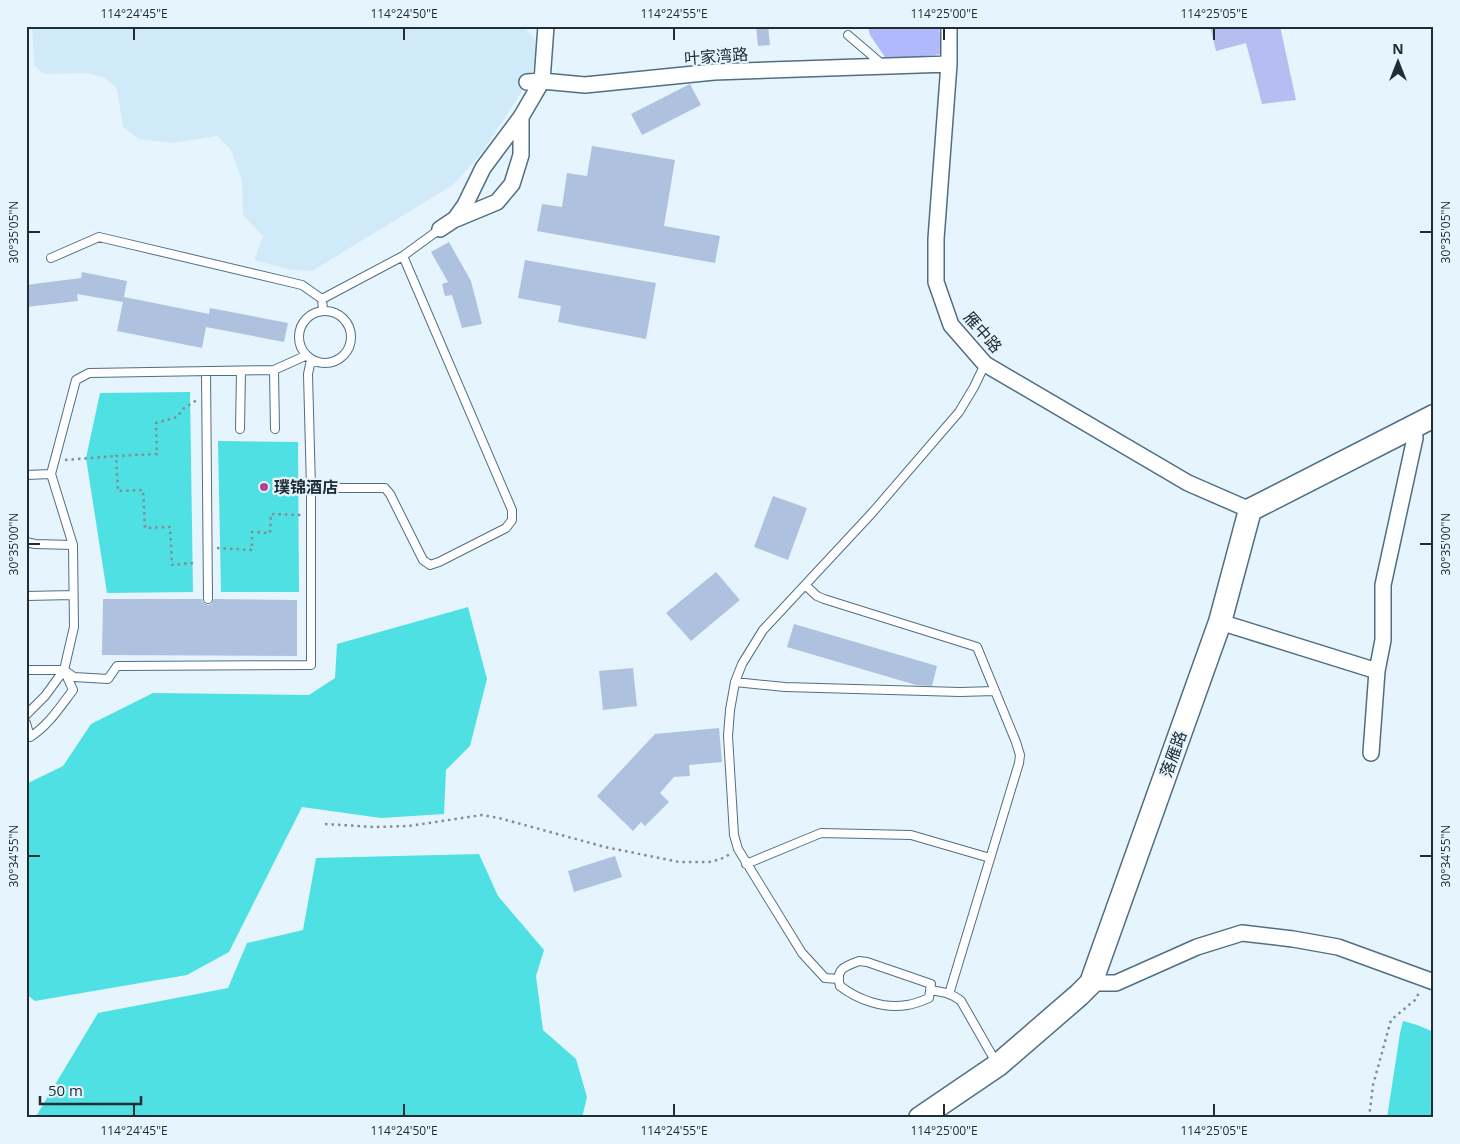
<svg xmlns="http://www.w3.org/2000/svg" width="1460" height="1144" font-family="'Open Sans','Noto Sans SC',sans-serif">
	<style>
		.built { fill: #d1eafa }
		.green { fill: #afb9fc }
		.forest { fill: #b5bdf1 }
		.water { fill: #4fe0e3 }
		.building { fill: #aec2e0 }
		.lines { fill: none; stroke-linecap: round; stroke-linejoin: round }
		.lane-casing { stroke: #506f83; stroke-width: 10 }
		.street-casing { stroke: #506f83; stroke-width: 18 }
		.secondary-casing { stroke: #506f83; stroke-width: 25 }
		.path { stroke: #808e96; stroke-width: 2.5; stroke-dasharray: 2.5 4; stroke-linecap: butt }
		.lane { stroke: #fff; stroke-width: 8 }
		.street { stroke: #fff; stroke-width: 15 }
		.secondary { stroke: #fff; stroke-width: 22 }
		.ticks { fill: none; stroke: #202d35; stroke-width: 2 }
		.poi-dot { fill: #b4409a; stroke: #e6f4fd; stroke-width: 2 }
		.labels { text-anchor: middle; dominant-baseline: central; stroke-width: 4.5; stroke-linejoin: round; paint-order: stroke }
		.street-label { font-size: 16px; fill: #202d35; stroke: #e6f4fd }
		.poi-label { font-size: 16px; font-weight: bold; fill: #202d35; stroke: #e6f4fd; text-anchor: start }
		.neatline { fill: none; stroke: #202d35; stroke-width: 2 }
		.ticks-label { font-size: 12px; text-anchor: middle; fill: #202d35 }
	</style>
	<rect width="100%" height="100%" fill="#e6f4fd"/>
	<!-- built -->
	<path class="built" d="M32,26H523L536,40L535,66L519,96L480,155L453,185L312,271L291,270L254,260L263,236L243,215L242,180L230,149L217,136L172,143L139,139L123,127L117,89L105,78L87,73L45,74L38,70L34,64Z"/>
	<!-- green -->
	<path class="green" d="M868,26H939L942,54L887,60L870,35Z"/>
	<!-- forest -->
	<path class="forest" d="M1210,26H1280L1296,100L1262,104L1246,43L1216,51Z"/>
	<!-- water -->
	<path class="water" d="M190,392L193,592L107,593L86,458L100,393Z
		M218,441L298,442L299,592H221Z
		M468,607L487,679L470,746L446,770L444,814L381,818L302,807L229,952L187,975L35,1001L26,994V784L63,766L91,724L153,693L309,695L335,678L337,644Z
		M479,854L498,896L544,950L536,976L543,1030L576,1059L587,1097L582,1118H35L98,1013L228,988L247,943L303,930L316,858Z
		M1403,1021L1417,1025L1434,1032V1118H1387L1400,1033Z"/>
	<!-- building -->
	<path class="building" d="M756,26H768L770,45L758,46Z
		M690,84L701,105L642,135L631,114Z
		M592,146L675,160L664,226L720,236L715,263L537,231L542,204L562,207L567,173L587,176Z
		M449,242L471,281L482,324L462,328L452,295L445,296L442,284L448,282L431,252Z
		M525,260L656,283L646,339L558,322L561,306L518,298Z
		M82,272L127,281L124,297L209,314L210,308L288,323L284,342L206,327L202,348L117,331L123,302L77,294L78,301L26,307V285L81,278Z
		M773,496L807,508L788,560L754,547Z
		M716,572L740,600L691,641L666,613Z
		M103,599H202L203,602L208,605L211,604L214,599L297,600V656L102,655Z
		M794,624L937,666L932,686L916,685L787,647Z
		M633,668L637,706L603,710L599,671Z
		M719,728L722,762L689,765L690,776L674,777L660,793L669,802L645,826L641,822L633,831L597,796L655,734Z
		M615,856L622,877L574,892L568,871Z"/>
	<g class="lines">
		<!-- lane casing -->
		<g class="lane-casing">
			<path id="lane" d="M848,35L883,65
				M51,258L99,237L302,285L322,299L323,311
				M322,299L403,256L440,229
				M299 337a26 26 0 1 1 52 0a26 26 0 1 1-52 0Z
				M274,370L275,429
				M206,371L208,599
				M240,429L241,371
				M26,475L51,474
				M311,488H385L390,494L423,560L430,565L439,562L506,528L512,520V510L403,256
				M26,542L35,544L73,545
				M805,585L817,596L824,599L977,647L1016,742L1020,755L1019,763L949,994
				M26,596L73,595
				M26,670H64L74,677L108,679L117,666L311,665V488L308,374L311,360
				M735,682L785,687L960,692L995,691
				M26,715L45,696L64,670
				M26,723L30,737C48,726 60,707 73,690L64,670L74,627L73,545L51,474L76,380L89,373L274,370L305,356
				M746,864L821,833L911,835L990,858
				M859,961L867,962L931,984L929,998C922,1001 915,1004 907,1005C884,1009 858,1000 840,986C835,969 845,966 859,961Z
				M839,979L825,978L802,953L738,849L734,835L728,736L730,710L735,682L742,664L763,630L872,513L959,412L974,387L985,364
				M930,990C942,992 952,993 961,1001L997,1064"/>
		</g>
		<!-- street casing -->
		<g class="street-casing">
			<path id="street" d="M949,26V64L936,239V282L951,325L985,364L1188,483L1250,510
				M527,82L542,81L585,85L714,72L949,64
				M456,219L497,202L512,184L521,155V117
				M440,229L455,219L465,205L483,168L521,117L542,81L546,26
				M1220,622L1377,671
				M1371,753L1377,671L1383,640V585L1415,438L1414,427
				M1091,983H1116L1197,947L1242,933L1293,939L1338,947L1434,982"/>
		</g>
		<!-- secondary casing -->
		<g class="secondary-casing">
			<path id="secondary" d="M920,1118L998,1065L1079,995L1091,983L1220,622L1250,510L1434,416"/>
		</g>
		<!-- path -->
		<path class="path" d="M65,460L116,456
			M217,548L252,550V532L270,533L271,514L301,515
			M193,563L172,565L170,527L145,528L143,490L118,491L116,456L157,454L156,423L177,417L184,408L197,400
			M325,824L373,827L409,826L482,815L499,818L605,847L679,862H709L721,859L730,854
			M1369,1118L1373,1085L1391,1020L1415,1000L1420,991"/>
		<!-- lane -->
		<use href="#lane" class="lane"/>
		<!-- street -->
		<use href="#street" class="street"/>
		<!-- secondary -->
		<use href="#secondary" class="secondary"/>
	</g>
	<!-- ticks -->
	<path class="ticks" d="M134,28V40M404,28V40M674,28V40M944,28V40M1214,28V40M28,232H40M1420,232H1432M28,544H40M1420,544H1432M28,856H40M1420,856H1432M134,1104V1116M404,1104V1116M674,1104V1116M944,1104V1116M1214,1104V1116"/>
	<!-- markers -->
	<circle class="poi-dot" cx="264" cy="487" r="5"/>
	<g class="labels">
		<!-- street labels -->
		<g class="street-label">
			<text transform="translate(716 56) rotate(-4)">叶家湾路</text>
			<text transform="translate(983 332) rotate(49)">雁中路</text>
			<text transform="translate(1173 754) rotate(-70)">落雁路</text>
		</g>
		<!-- poi labels -->
		<g class="poi-label">
			<text x="274" y="487">璞锦酒店</text>
		</g>
	</g>
	<!-- border -->
	<rect width="1460" height="1144" fill="none" stroke="#e6f4fd" stroke-width="55"/>
	<!-- north arrow -->
	<g transform="translate(1398 62)" stroke="#e6f4fd" stroke-width="4" paint-order="stroke">
	<path d="M0-4L9 19L0 12L-9 19Z" fill="#202d35"/>
	<text y="-8" font-size="14" font-weight="bold" text-anchor="middle" fill="#202d35">N</text>
	</g>
	<!-- scale -->
	<path d="M40 1096v8h101v-8" fill="none" stroke="#202d35" stroke-width="2.5"/>
	<text x="48" y="1096" font-size="15" fill="#202d35" stroke="#e6f4fd" stroke-width="4" paint-order="stroke">50 m</text>
	<rect x="28" y="28" width="1404" height="1088" class="neatline"/>
	<g class="ticks-label">
		<text x="134" y="18">114°24'45"E</text>
		<text x="404" y="18">114°24'50"E</text>
		<text x="674" y="18">114°24'55"E</text>
		<text x="944" y="18">114°25'00"E</text>
		<text x="1214" y="18">114°25'05"E</text>
		<text transform="translate(14 232) rotate(-90)" y="4">30°35'05"N</text>
		<text transform="translate(1446 232) rotate(-90)" y="4">30°35'05"N</text>
		<text transform="translate(14 544) rotate(-90)" y="4">30°35'00"N</text>
		<text transform="translate(1446 544) rotate(-90)" y="4">30°35'00"N</text>
		<text transform="translate(14 856) rotate(-90)" y="4">30°34'55"N</text>
		<text transform="translate(1446 856) rotate(-90)" y="4">30°34'55"N</text>
		<text x="134" y="1135">114°24'45"E</text>
		<text x="404" y="1135">114°24'50"E</text>
		<text x="674" y="1135">114°24'55"E</text>
		<text x="944" y="1135">114°25'00"E</text>
		<text x="1214" y="1135">114°25'05"E</text>
	</g>
</svg>
